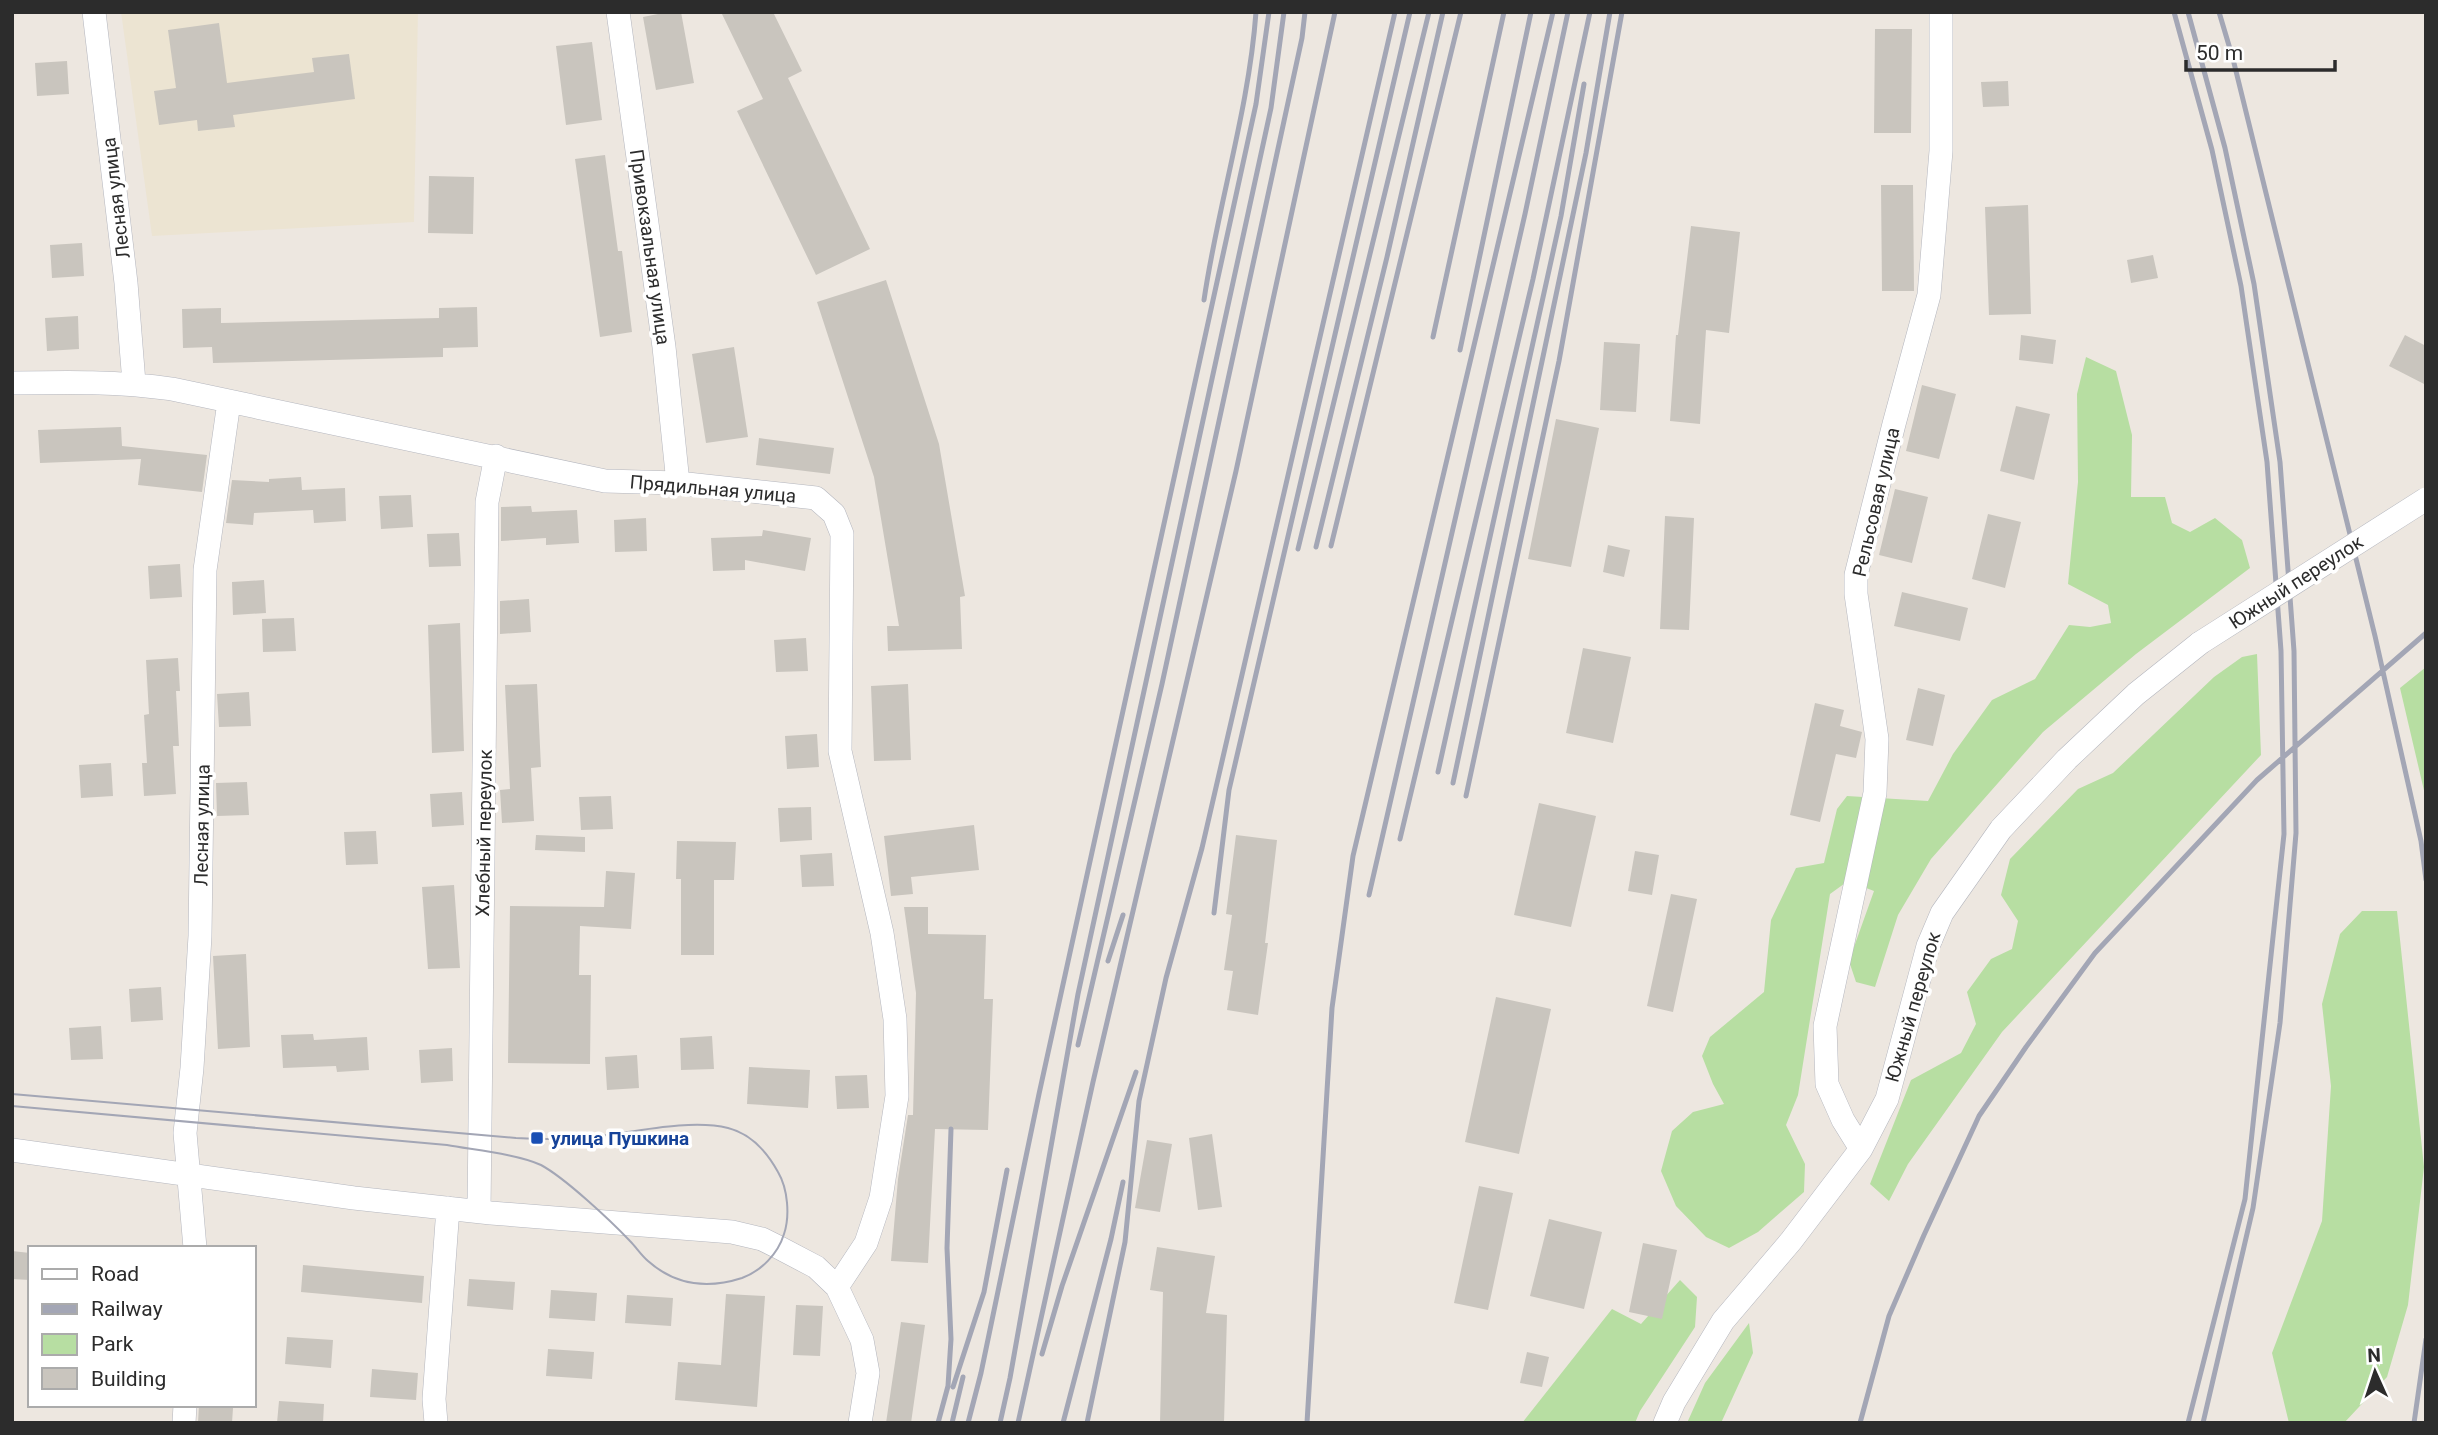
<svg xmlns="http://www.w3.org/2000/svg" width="2438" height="1435" font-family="Roboto,sans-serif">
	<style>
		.education { fill: #ece4d2 }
		.green { fill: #b7dea2 }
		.building { fill: #c9c5be }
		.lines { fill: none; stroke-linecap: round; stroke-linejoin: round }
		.minor-casing { stroke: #b4b6be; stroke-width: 24 }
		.minor { stroke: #fff; stroke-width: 23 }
		.tram { stroke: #a3a6b5; stroke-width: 2 }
		.rail { stroke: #a3a6b5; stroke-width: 5 }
		.minor-bridge-casing { stroke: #b4b6be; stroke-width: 24; stroke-linecap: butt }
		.minor-bridge { stroke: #fff; stroke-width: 23 }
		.transit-dot { fill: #1a4fb4; stroke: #fff; stroke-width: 2.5 }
		.labels { text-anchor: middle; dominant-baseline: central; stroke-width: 7; stroke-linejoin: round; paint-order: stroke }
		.street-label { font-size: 19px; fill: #2c2c2c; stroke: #fff }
		.transit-label { font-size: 19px; font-weight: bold; fill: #164399; stroke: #fff; text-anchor: start }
	</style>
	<rect width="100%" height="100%" fill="#ede7e0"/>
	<!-- education -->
	<path class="education" d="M121,12H418L414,222L152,236Z"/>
	<!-- green -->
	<path class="green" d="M2086,357L2116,371L2132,435L2131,497H2165L2172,523L2190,532L2215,518L2242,540L2250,568L2136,654L2043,732L1931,859L1898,915L1875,987L1856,982L1849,961L1874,891L1848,881L1830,894L1798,1095L1786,1125L1805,1164L1804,1192L1758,1232L1729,1248L1706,1237L1676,1206L1661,1171L1672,1131L1693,1112L1724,1104L1713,1084L1702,1056L1710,1037L1764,992L1771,920L1796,868L1824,863L1837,809L1847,796L1928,801L1953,754L1992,700L2035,679L2069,625L2090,627L2111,623L2108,605L2068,584L2078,482L2077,394Z
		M2257,654L2261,755L2002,1032L1908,1164L1889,1201L1870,1184L1911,1080L1961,1053L1976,1024L1967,992L1991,959L2012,949L2018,921L2001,895L2010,859L2078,789L2113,773L2214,677L2242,657Z
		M2426,667V799L2400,688Z
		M2362,911H2397L2424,1167L2408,1305L2387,1377L2344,1423H2289L2272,1353L2322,1221L2331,1086L2322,1004L2340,934Z
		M1680,1280L1697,1297L1695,1327L1640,1411L1635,1423H1522L1612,1309L1641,1324Z
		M1749,1323L1753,1353L1721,1423H1687L1705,1383Z"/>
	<!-- building -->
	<path class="building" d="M668,12H681L694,83L656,90L643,17Z
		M721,12H773L802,71L788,78L870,249L816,275L737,111L763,99Z
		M219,23L227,83L314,72L312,58L349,54L355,99L233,115L235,127L198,131L197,120L159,125L154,91L176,88L168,30Z
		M1875,29H1912L1911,133H1874Z
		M592,42L602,120L566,125L556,46Z
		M67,61L69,94L37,96L35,63Z
		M2008,81L2009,106L1983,107L1981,82Z
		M605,155L618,251H622L632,332L600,337L575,159Z
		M429,176L474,177L473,234L428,233Z
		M1881,185H1913L1914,291H1882Z
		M2028,205L2031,314L1989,315L1985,207Z
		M1691,226L1740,232L1729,333L1706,330L1700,424L1670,421L1676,335H1678Z
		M82,243L84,276L52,278L50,245Z
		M2153,255L2158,278L2131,283L2127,260Z
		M886,280L939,444L965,596L960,597L962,649L888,651L887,626H899L874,477L817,302Z
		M477,307L478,347L443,348V357L213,363L212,347L183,348L182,309L221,308V323L439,318V308Z
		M78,316L79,349L47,351L45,318Z
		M2021,335L2056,340L2053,364L2019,360Z
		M2405,335L2426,346V385L2389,366Z
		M1604,342L1640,344L1636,412L1600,410Z
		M734,347L748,437L706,443L692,354Z
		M1922,385L1956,394L1939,459L1906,451Z
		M2016,406L2050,414L2034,480L2000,471Z
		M1556,419L1599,428L1571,567L1528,559Z
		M121,427L122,446L207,455L202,492L138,485L141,459L40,463L38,430Z
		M759,438L834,448L830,474L756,465Z
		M301,477L302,490L345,488L346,521L314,523L313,510L254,513L253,525L226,523L232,480L269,482V479Z
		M1895,489L1928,497L1912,563L1879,555Z
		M411,495L413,527L381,529L379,496Z
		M531,506L532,512L577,510L579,543L546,545V538L501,541V507Z
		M1988,514L2021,522L2005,588L1972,579Z
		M1665,516L1694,518L1689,630L1660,629Z
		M646,518L647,551L615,552L614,520Z
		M763,530L811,538L805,571L745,560V570L713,571L711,538L762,536Z
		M459,533L461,566L429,567L427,534Z
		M1608,545L1630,550L1624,577L1603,572Z
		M180,564L182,597L150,599L148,566Z
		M264,580L266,613L233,615L232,582Z
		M1902,592L1968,608L1960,641L1894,626Z
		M529,599L531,632L500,634V601Z
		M294,618L296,651L263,652L262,619Z
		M460,623L464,751L432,753L428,625Z
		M806,638L808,671L776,672L774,640Z
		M1583,648L1631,657L1613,743L1566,733Z
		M178,658L180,691H176L179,746H173L176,794L144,796L142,763H147L144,715L149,714L146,660Z
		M537,684L541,767L531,768L534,821L502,823L500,790L510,789L505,685Z
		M908,684L911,760L874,761L871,686Z
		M1918,688L1945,695L1933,746L1906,740Z
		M249,692L251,726L219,727L217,694Z
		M1815,703L1844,710L1840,726L1862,732L1856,758L1836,754L1820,822L1790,815Z
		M817,734L819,767L787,769L785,736Z
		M111,763L113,796L81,798L79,765Z
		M247,782L249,815L217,816L216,783Z
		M462,792L464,825L432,827L430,794Z
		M611,796L613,829L581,830L579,797Z
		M1539,803L1596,816L1571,927L1514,915Z
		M811,807L812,840L780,842L778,808Z
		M974,825L979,870L911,877L913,894L891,896L884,836Z
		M376,831L378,864L346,865L344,832Z
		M536,835L585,837V852L535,850Z
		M1236,835L1277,840L1265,943H1268L1258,1015L1227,1010L1233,971L1224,970L1232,915L1226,914Z
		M677,841L736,842L734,880H714V955H681V879H676Z
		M1635,851L1659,855L1652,895L1628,891Z
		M832,853L834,886L802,887L800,855Z
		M606,871L635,873L631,929L580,926L579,975H591L590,1064L508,1063L510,906L604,907Z
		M454,885L460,968L428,969L422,887Z
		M1671,894L1697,899L1673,1012L1647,1006Z
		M904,907H928V934L986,935L984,999H993L988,1130L935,1129L928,1263L891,1261L898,1179L908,1115H913L916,993Z
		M246,954L250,1047L218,1049L213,956Z
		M161,987L163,1020L131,1022L129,989Z
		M1496,997L1551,1009L1519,1154L1465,1142Z
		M101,1026L103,1059L71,1060L69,1028Z
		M313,1034L314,1040L367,1037L369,1070L337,1072L336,1066L283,1068L281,1035Z
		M712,1036L714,1069L681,1070L680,1038Z
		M452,1048L453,1081L421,1083L419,1050Z
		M637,1055L639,1088L607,1090L605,1057Z
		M749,1067L810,1070L808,1108L747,1104Z
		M867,1075L869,1108L837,1109L835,1076Z
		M1212,1134L1222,1207L1198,1210L1189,1138Z
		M1147,1140L1172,1144L1160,1212L1135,1208Z
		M1479,1186L1513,1193L1488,1310L1454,1303Z
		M1549,1219L1602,1232L1584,1309L1530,1296Z
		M1643,1243L1677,1250L1662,1319L1629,1312Z
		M1157,1247L1215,1256L1206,1313L1227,1315L1224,1423H1160L1163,1292L1150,1290Z
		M12,1251L30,1253V1280L12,1279Z
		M303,1265L424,1276L422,1303L301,1292Z
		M469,1279L515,1282L513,1310L467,1306Z
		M551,1290L597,1293L595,1321L549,1318Z
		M726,1294L765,1296L757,1407L675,1400L678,1362L721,1365Z
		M627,1295L673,1298L671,1326L625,1323Z
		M796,1305L823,1306L820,1356L793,1355Z
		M901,1322L925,1325L911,1423H886Z
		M287,1337L333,1340L331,1368L285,1364Z
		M548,1349L594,1352L592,1379L546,1376Z
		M1527,1352L1549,1357L1542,1387L1520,1383Z
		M372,1369L418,1373L416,1400L370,1397Z
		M279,1401L324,1404L323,1423H277Z
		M199,1405L233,1408L232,1423H198Z"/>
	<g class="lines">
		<!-- minor casing -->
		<g class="minor-casing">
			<path id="minor" d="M94,12L126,283L134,383
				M618,12L664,347L678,483
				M12,383C66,382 119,381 172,389L605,481L678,483L816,498L834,514L842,534L840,751L882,933L895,1019L897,1096L881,1198L866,1243L837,1287
				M1861,1149L1843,1120L1827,1084L1825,1026L1875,793L1877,739L1856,594V575L1894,424L1929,295L1941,151V12
				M12,1150L354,1198L491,1213L732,1232L762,1239L778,1247L816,1267L837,1287L862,1340L868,1373L860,1423
				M479,1211L487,502L496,456
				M195,1248L185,1133L192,1068L200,936L205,570L229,402
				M184,1423L185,1405
				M436,1423L434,1399L448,1208
				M1665,1423L1674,1402L1723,1321L1791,1241L1861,1149L1887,1099L1928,946L1942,913L2001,829L2067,759L2136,694L2200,643"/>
		</g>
		<!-- minor -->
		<use href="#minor" class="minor"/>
		<!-- tram -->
		<path class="tram" d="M12,1094L516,1138C539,1139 562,1140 585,1138C627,1134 688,1118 728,1128C752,1134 767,1152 778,1172C788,1189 790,1216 784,1234C778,1254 761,1271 742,1278C708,1289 675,1285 648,1261C641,1255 636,1247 630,1241C610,1220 565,1178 541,1165C517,1154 474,1150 447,1145L12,1106"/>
		<!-- rail -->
		<path class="rail" d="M2174,12L2212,150L2241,286L2267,462L2281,651L2284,834L2245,1199L2188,1423
			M2188,12L2225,148L2254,284L2280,462L2294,651L2296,833L2280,1023L2253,1208L2203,1423
			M2219,12L2233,59L2375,636L2421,841L2426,880
			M1204,300C1218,204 1249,109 1256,12
			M1433,337L1504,12
			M1460,350L1531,12
			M1331,546L1461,12
			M1316,547L1387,257L1443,12
			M1298,549L1429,12
			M1438,772L1561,216L1584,84
			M1453,783L1586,153L1610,12
			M1466,796L1559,361L1622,12
			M1400,839L1533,279L1590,12
			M1369,895L1525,214L1568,12
			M1214,913L1229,790L1410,12
			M1108,961L1123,915
			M1078,1045L1162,684L1302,38L1305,12
			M1042,1354L1062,1286L1136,1072
			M953,1387L984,1292L1007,1170
			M938,1423L948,1386L951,1339L947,1248L951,1129
			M952,1423L963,1377
			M968,1423L981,1373L1039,1094L1256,104L1269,12
			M1000,1423L1010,1378L1078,994L1271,108L1284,12
			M1018,1423L1093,1082L1236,471L1335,12
			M1063,1423L1111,1239L1123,1182
			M1087,1423L1125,1242L1139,1101L1166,978L1202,848L1395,12
			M1307,1423L1332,1008L1353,856L1553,12
			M1860,1423L1889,1316L1924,1235L1979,1116L2026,1047L2095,953L2257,780L2426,633
			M2414,1423L2426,1339"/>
		<!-- minor-bridge casing -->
		<g class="minor-bridge-casing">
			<path id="minor-bridge" d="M2200,643L2426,499"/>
		</g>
		<!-- minor-bridge -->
		<use href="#minor-bridge" class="minor-bridge"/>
	</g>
	<!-- markers -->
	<rect class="transit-dot" x="530" y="1131" width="14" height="14" rx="3.5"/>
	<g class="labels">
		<!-- street labels -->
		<g class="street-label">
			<text transform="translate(116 198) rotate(-97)">Лесная улица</text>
			<text transform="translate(650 247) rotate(82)">Привокзальная улица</text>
			<text transform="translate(713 489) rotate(5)">Прядильная улица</text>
			<text transform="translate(1876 502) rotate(-77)">Рельсовая улица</text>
			<text transform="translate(2296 582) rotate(-33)">Южный переулок</text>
			<text transform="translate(202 825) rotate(-89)">Лесная улица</text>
			<text transform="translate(484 833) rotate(-89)">Хлебный переулок</text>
			<text transform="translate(1913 1007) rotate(-74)">Южный переулок</text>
		</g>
		<!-- transit labels -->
		<g class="transit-label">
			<text x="551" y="1138">улица Пушкина</text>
		</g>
	</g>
	<!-- border -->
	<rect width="2438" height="1435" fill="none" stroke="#2c2c2c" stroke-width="28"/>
	<!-- legend -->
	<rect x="28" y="1246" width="228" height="161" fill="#ffffff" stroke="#ababab" stroke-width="2"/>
	<rect x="42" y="1269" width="35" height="10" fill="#ffffff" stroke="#ababab" stroke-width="2"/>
	<text x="91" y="1281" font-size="21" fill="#2c2c2c">Road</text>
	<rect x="42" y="1304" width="35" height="10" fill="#a3a6b5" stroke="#ababab" stroke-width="2"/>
	<text x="91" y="1316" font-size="21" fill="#2c2c2c">Railway</text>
	<rect x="42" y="1334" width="35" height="21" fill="#b7dea2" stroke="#ababab" stroke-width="2"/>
	<text x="91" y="1351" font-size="21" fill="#2c2c2c">Park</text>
	<rect x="42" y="1368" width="35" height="21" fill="#c9c5be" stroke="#ababab" stroke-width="2"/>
	<text x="91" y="1386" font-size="21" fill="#2c2c2c">Building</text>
	<!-- north arrow -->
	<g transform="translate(2375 1372) rotate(357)" stroke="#ffffff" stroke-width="5" paint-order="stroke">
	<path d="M0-5L12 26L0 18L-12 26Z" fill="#2c2c2c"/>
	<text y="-10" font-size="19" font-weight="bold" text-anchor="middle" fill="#2c2c2c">N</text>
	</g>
	<!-- scale -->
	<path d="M2186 60v10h149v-10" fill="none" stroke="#2c2c2c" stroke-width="3.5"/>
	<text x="2196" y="60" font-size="21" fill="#2c2c2c" stroke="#ffffff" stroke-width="5" paint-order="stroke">50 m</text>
</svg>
